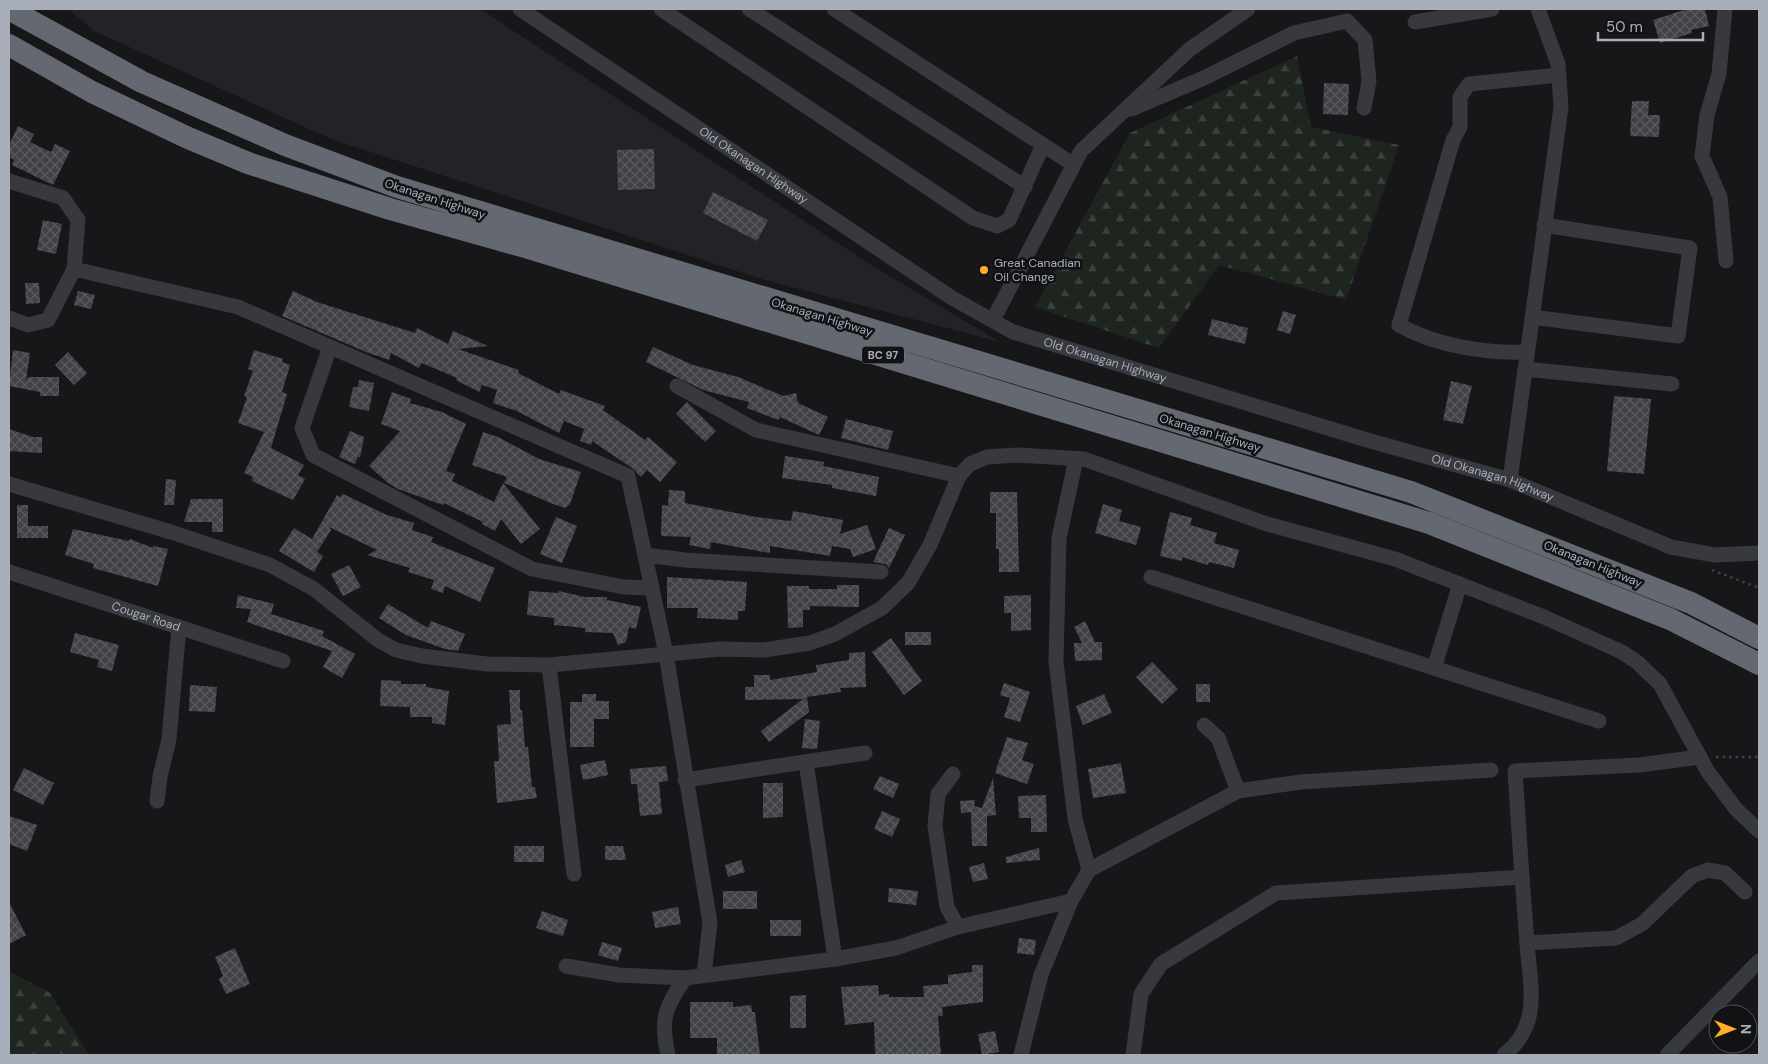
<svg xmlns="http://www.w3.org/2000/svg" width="1768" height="1064" font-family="'DM Sans',sans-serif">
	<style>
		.built { fill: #232327 }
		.forest { fill: url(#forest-firs) }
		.building { fill: url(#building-cross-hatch) }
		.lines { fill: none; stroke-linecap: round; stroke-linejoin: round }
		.path { stroke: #3e4146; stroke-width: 2.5; stroke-dasharray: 2.5 4; stroke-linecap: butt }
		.minor { stroke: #38393f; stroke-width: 15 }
		.highway { stroke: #636871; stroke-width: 22 }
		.poi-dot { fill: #ffad2a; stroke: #121215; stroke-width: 2 }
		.labels { text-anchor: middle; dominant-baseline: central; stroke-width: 5; stroke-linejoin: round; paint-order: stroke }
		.shield { fill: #121215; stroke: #7b8089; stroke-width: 1 }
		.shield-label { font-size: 11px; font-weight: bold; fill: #a8afbb }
		.street-label { font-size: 12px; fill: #a8afbb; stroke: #121215 }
		.poi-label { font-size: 12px; fill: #a8afbb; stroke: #121215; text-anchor: start }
	</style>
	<defs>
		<pattern id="forest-firs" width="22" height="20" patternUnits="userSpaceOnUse" patternTransform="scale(1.25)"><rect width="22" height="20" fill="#1d251e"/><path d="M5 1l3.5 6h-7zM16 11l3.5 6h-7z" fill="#3b423d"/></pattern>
		<pattern id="building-cross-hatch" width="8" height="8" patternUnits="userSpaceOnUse" patternTransform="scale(1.25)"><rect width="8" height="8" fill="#414247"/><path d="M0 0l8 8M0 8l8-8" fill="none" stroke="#5a5b60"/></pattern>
	</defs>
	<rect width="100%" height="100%" fill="#17171a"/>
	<!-- built -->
	<path class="built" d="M68,9H480L873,266L1000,342L765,280L331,139L94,31Z"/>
	<!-- forest -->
	<path class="forest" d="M1297,56L1311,127L1399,145L1346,300L1219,265L1159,348L1035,307L1130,133Z
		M9,971L50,993L89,1055H9Z"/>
	<!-- building -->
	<path class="building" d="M1687,9H1705L1709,26L1691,30L1692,33L1660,43L1653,20Z
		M1324,83L1349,84L1348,115L1323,114Z
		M1632,101H1649L1648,115H1660L1659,137L1630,136Z
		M18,126L34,134L30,142L51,152L55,144L70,151L53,185L12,165L14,160L9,157V145Z
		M654,149L655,189L618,190L617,150Z
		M713,192L768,220L757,241L703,213Z
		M43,220L62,224L56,254L37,250Z
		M25,283H39L40,303L26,304Z
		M78,291L95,295L91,309L74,305Z
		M293,291L317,302L415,333L417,328L448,344L453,331L488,346L458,349L519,370L518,373L559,394L561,390L605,406L603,410L645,440L648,437L677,462L660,482L647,470L641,477L632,468L592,441L591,445L580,441L584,429L564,421L559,433L517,411L493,403L497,390L482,385L479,392L456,380L457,378L422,363L419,368L391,353L389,360L366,352L282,316Z
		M1283,311L1296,315L1290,334L1277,330Z
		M1212,319L1248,328L1245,344L1208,335Z
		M653,347L693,365L738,377L783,396L796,393L798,403L828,417L819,435L780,417L778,420L747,408L749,402L703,390L646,362Z
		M13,350L30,353L26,380L29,377H59V396H40V392L9,386Z
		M254,350L283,359L282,362L290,365L282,392L287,394L271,448L304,465L298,475L305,479L293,500L252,481L253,477L244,473L264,432L238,423L247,397L244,396L253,371L248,369Z
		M68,352L87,373L74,385L55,365Z
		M359,380L374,383L369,411L349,407L353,387H358Z
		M1451,381L1472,386L1463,424L1443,420Z
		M392,392L411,399L410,403L442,412L466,424L446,471L455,474L452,481L494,502L503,483L540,529L521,544L501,519L495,531L482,524L483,522L444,503L443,505L398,489L388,483L369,466L400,431L381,424Z
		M1614,396L1651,399L1644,474L1607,471Z
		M687,402L716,431L705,442L676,414Z
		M846,419L893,431L888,450L841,438Z
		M9,429L33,437H42V453L9,451Z
		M350,431L364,437L360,458L358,456L355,464L339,457Z
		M483,432L498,437L539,459L581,472L570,504L565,508L553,504L504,483L507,477L472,465Z
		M785,456L824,462L823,466L879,477L876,496L832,488V485L782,478Z
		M166,479L176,480L174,505H164Z
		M669,490L685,491V503L756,517L791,521L793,511L843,520L840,534L867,525L876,549L853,557L850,549L832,546L830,556L770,546V553L711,542L710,549L689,545L691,537L661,536L662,505L668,506Z
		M990,492H1017L1019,572H999V549H996V513H990Z
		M343,494L387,515L414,523L412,530L433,537L431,542L495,568L480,602L445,586L443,593L431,589L434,580L408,572L410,568L367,555L377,550L329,527L331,530L317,552L323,556L314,572L279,551L294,528L312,539L337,495L340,497Z
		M191,499H223V532H212V522H184Z
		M1103,504L1122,510L1119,521L1141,527L1136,545L1095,533Z
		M17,505H28V526H48V538H17Z
		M1170,512L1192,518L1190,525L1217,533L1214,543L1239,550L1234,568L1209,562L1208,565L1182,557V561L1160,556Z
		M556,517L577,526L562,563L540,554Z
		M889,528L905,535L889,568L886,564L873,562Z
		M73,529L129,541L130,539L153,548V546L168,549L158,586L93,568L94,564L65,555Z
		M349,565L361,587L343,596L331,574Z
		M667,577L747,582L745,611H738V620L697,618L698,608H667Z
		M837,585H859V607L810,606V610H803V627L788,628L787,586H809V589H837Z
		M529,591L558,593L559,591L585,597H607V600L641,607L636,629L629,627L626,642L618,645L613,633L585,632V628L554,625V618L527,615Z
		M238,595L274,604L271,614L324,631L322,636L355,654L342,678L323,667L332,651L247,622L251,609L236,608Z
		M1031,595V630L1011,631V613H1004V596Z
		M388,604L428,628L431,621L465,634L458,651L445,649L406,635L379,618Z
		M1085,621L1095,642H1102V660L1075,661L1074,643H1082L1074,627Z
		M905,632H931V645H905Z
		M75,633L119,645L112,671L97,667L99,660L70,652Z
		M891,638L922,681L904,695L872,652Z
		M865,652L866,687L840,688L841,692L807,697L809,712L769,742L761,731L803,699L745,700V687H754V675H770V680L817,672L816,665L849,660V653Z
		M1152,662L1178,689L1162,704L1136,677Z
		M381,680L401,681V684H426V687L449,691L445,725L432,723V717H410V707L380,706Z
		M1004,683L1030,692L1020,722L1004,717L1010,698L1000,695Z
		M1196,684H1210V702H1196Z
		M190,685L217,687L215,712L189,711Z
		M509,690H520V710H522L525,747H528L532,787H535L537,798L497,803L494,761H499L497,725L511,724Z
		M582,694H596V701H609V719H594V747H570V702H582Z
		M1104,694L1112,713L1083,725L1076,706Z
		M805,719L820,721L817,749L802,748Z
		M1007,737L1028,743L1022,760L1034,764L1027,784L995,773Z
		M605,760L608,775L583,780L580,765Z
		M1121,763L1126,793L1093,798L1088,769Z
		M666,766L668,781L659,782L662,814L640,816L637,784H631L630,769Z
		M24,768L54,783L43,805L13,790Z
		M880,776L899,784L893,798L873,789Z
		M993,778L996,815L987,816V846H972L971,812L961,813L960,801L975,800L974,806L982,808Z
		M763,783H783V817L763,818Z
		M1046,795L1047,832H1031V818H1019L1018,796Z
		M882,811L900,819L892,837L874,829Z
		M9,816L37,825L27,851L9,844Z
		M514,846H544V862H514Z
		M605,846H623L626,860H605Z
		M1039,848L1040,860L1006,863V857Z
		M741,860L745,872L728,877L725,865Z
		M984,863L988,879L973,882L969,867Z
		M889,888L918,891L916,905L888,902Z
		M723,891H757V909H723Z
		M9,902L26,935L9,944Z
		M678,907L681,924L655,928L652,912Z
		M542,911L568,920L563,936L536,928Z
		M770,920H801V936H770Z
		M1019,938L1036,940L1034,955L1017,953Z
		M602,942L622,948L618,961L598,955Z
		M235,948L250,984L226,994L219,979L223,976L215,957Z
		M972,965H983V1002L942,1007L943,1016H938L941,1055H875L874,1022L845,1025L841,987L878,985L879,995L889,994V997H924L923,986L948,984V975L972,972Z
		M806,995V1028H790V996Z
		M690,1002H733V1007L751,1005L752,1012H755L760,1055H717V1038H690Z
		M995,1031L999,1052L982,1055L978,1034Z"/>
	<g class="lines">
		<!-- path -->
		<path class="path" d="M1712,570L1759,588
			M1716,757H1759"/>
		<!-- minor -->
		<g class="minor">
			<path id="s1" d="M520,9L952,298L1013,332L1367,440L1510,480L1671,547L1715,555L1759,553"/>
			<path d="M661,9L973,218L997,226L1009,220L1043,145"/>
			<path d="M749,9L1025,187"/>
			<path d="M834,9L1074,165"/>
			<path d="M1725,9L1719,74L1707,115L1702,156L1720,197L1726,261"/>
			<path d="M1415,22L1492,9"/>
			<path d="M1131,109L1204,78L1294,33L1347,21L1365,40L1369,81L1364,108"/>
			<path d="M9,181L63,198L78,220L74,269L48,320L28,325L9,318"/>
			<path d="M74,269L238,307L628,476L666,654L710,923L704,975"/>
			<path d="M1532,317L1678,336L1690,248L1544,225"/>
			<path d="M993,320L1081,151L1190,49L1248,9"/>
			<path d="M330,347L302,428L313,455L532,569L624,587L652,588"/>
			<path d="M1527,352C1486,354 1434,345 1399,325L1453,140L1460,127V97L1469,84L1559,75"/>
			<path d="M1525,369L1672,384"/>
			<path d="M677,386L756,430L959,476"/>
			<path d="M1076,459L1059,538L1056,662L1075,819L1089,870"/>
			<path d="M1510,480L1561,107L1558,64L1538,9"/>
			<path d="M9,484L171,532L270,565L314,589L378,640L396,650L422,656L487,664L549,665L720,649L764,650L810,643L835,634L882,608L908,583L930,545L959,476L970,464L987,457L1018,455L1084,459L1267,524L1395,559L1544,617L1622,652L1637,662L1660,684L1708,772L1736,809L1759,831"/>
			<path d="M645,555L685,560L881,572"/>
			<path id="s2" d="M9,572L283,661"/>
			<path d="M1151,577L1599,721"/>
			<path d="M549,665L574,874"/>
			<path d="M1434,668L1460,584"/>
			<path d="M1204,725L1218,738L1238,791"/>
			<path d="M806,762L835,959"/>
			<path d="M953,774L938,794L935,826L947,907L958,927"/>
			<path d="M685,780L865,753"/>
			<path d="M157,801L160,777L169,739L179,627"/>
			<path d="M1522,877L1515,771L1639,765L1700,757"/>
			<path d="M566,966L619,975L685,978L835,959L896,948L958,927L1071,901L1089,870L1238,791L1301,782L1491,770"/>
			<path d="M668,1055C660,1019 665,1008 685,978"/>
			<path d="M1021,1055L1041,975L1071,901"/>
			<path d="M1133,1055L1141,994L1161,964L1276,893L1522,877L1527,943L1616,938L1642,924L1692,876L1708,870L1725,873L1745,892"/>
			<path d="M1504,1055C1542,1025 1530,986 1527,943"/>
			<path d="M1667,1055L1759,961"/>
		</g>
		<!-- highway -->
		<path class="highway" d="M9,9L142,82L285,145L397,187L1411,492L1691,603L1759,638
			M9,45L92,92L186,137L248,163L390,209L525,247L1429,523L1670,619L1759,664"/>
	</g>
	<!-- markers -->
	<circle class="poi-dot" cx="984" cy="270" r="5"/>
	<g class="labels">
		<!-- shield labels -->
		<rect class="shield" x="862" y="346.5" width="42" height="17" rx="4"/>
		<g class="shield-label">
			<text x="883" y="355">BC 97</text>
		</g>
		<!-- street labels -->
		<g class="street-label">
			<text stroke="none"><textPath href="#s1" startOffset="281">Old Okanagan Highway</textPath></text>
			<text transform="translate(435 199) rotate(18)">Okanagan Highway</text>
			<text transform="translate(822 317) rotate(17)">Okanagan Highway</text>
			<text stroke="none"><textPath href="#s1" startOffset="686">Old Okanagan Highway</textPath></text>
			<text transform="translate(1210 433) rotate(17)">Okanagan Highway</text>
			<text stroke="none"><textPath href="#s1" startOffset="1091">Old Okanagan Highway</textPath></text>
			<text transform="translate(1593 564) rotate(22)">Okanagan Highway</text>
			<text stroke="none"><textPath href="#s2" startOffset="144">Cougar Road</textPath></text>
		</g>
		<!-- poi labels -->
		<g class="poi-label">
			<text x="994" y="263">Great Canadian<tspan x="994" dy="14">Oil Change</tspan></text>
		</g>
	</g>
	<!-- border -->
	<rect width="1768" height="1064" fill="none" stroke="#a8afbb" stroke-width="20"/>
	<!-- north arrow -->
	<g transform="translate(1733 1029) rotate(90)"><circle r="24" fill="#121215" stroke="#4e5157"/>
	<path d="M0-4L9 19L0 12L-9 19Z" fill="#ffad2a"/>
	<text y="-8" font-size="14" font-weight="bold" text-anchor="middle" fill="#a8afbb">N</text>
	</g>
	<!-- scale -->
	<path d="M1598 32v8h105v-8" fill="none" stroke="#a8afbb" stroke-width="2.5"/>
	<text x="1606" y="32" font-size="15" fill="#a8afbb" stroke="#121215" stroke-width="4" paint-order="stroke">50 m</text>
</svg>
